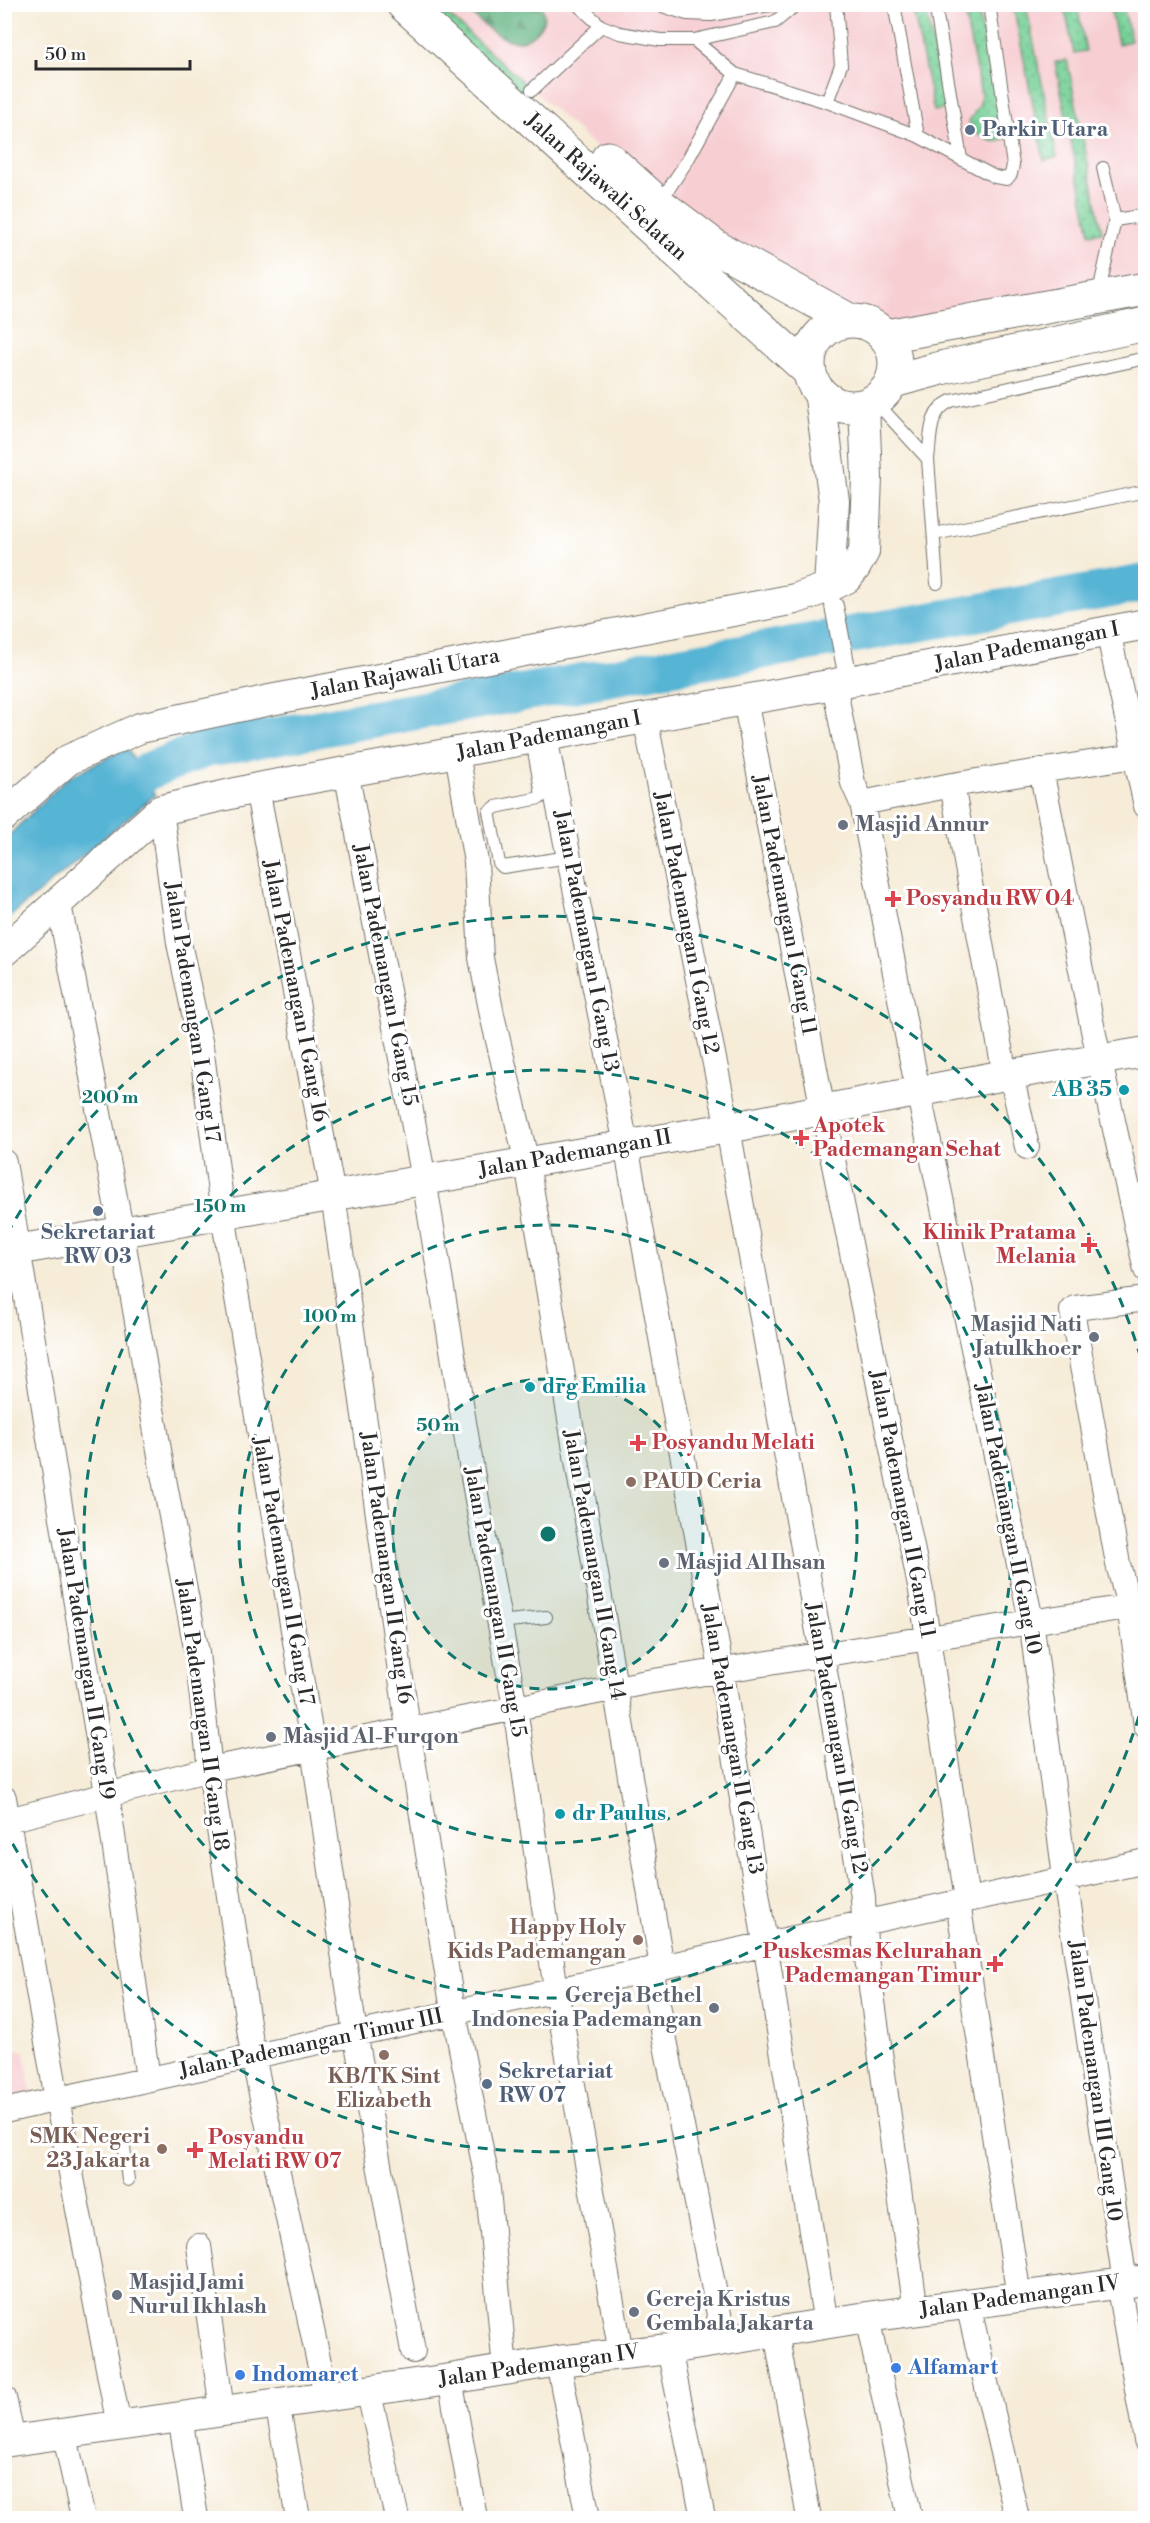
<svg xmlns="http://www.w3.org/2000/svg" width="1150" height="2523" font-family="'Libre Bodoni',serif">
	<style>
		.built { fill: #f7cfd3 }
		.grass { fill: url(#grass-dots); stroke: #507e61; stroke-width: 1.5 }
		.forest { fill: url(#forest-firs); stroke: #466e56; stroke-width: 1.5 }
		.water { fill: #56b4d4; stroke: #407080; stroke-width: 1.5 }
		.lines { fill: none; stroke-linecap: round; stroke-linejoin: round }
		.river { stroke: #56b4d4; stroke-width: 38 }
		.service-casing { stroke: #726f68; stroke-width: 14 }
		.pedestrian-casing { stroke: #726f68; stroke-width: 20 }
		.minor-casing { stroke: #726f68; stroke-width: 26 }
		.tertiary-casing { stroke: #726f68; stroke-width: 32 }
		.secondary-casing { stroke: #726f68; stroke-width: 35 }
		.service { stroke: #fff; stroke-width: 12 }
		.pedestrian { stroke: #fff; stroke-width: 18 }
		.minor { stroke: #fff; stroke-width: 24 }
		.tertiary { stroke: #fff; stroke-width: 30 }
		.secondary { stroke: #fff; stroke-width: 33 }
		.ring { fill: none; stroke: #0f766e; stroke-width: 3; stroke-dasharray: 10 8 }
		.service-dot { fill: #5c6f8a; stroke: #fff; stroke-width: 2 }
		.worship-dot { fill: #6b7280; stroke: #fff; stroke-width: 2 }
		.health-dot { fill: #e0444e; stroke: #fff; stroke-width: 2 }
		.culture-dot { fill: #0f9aa8; stroke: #fff; stroke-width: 2 }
		.education-dot { fill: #8d6e63; stroke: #fff; stroke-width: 2 }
		.shop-dot { fill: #3f7fe0; stroke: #fff; stroke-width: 2 }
		.labels { text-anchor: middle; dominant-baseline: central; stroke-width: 6; stroke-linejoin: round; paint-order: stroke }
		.service-label { font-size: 21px; font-weight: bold; fill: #4e5e75; stroke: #fff; text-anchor: start }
		.street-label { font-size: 21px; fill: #2b2b2b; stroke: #fff }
		.worship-label { font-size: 21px; font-weight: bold; fill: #5b616d; stroke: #fff; text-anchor: start }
		.health-label { font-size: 21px; font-weight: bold; fill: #be3a42; stroke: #fff; text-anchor: start }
		.culture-label { font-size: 21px; font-weight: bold; fill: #0d838f; stroke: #fff; text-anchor: start }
		.education-label { font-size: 21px; font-weight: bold; fill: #785e54; stroke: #fff; text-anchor: end }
		.shop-label { font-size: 21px; font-weight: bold; fill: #366cbe; stroke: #fff; text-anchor: start }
		.centre { fill: #0f766e; stroke: #fff; stroke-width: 3 }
		.ring-label { font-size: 18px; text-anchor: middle; font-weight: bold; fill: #0f766e; stroke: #fff; stroke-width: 6; stroke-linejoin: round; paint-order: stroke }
	</style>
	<defs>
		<pattern id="grass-dots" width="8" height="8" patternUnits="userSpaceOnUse" patternTransform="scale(1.5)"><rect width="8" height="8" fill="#76d097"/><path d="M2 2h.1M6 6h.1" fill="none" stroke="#61a97b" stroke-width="1.8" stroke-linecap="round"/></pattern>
		<pattern id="forest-firs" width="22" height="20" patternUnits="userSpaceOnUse" patternTransform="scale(1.5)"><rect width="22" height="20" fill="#60b280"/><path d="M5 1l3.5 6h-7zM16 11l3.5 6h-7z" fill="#4f9169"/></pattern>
	</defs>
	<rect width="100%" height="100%" fill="#fff"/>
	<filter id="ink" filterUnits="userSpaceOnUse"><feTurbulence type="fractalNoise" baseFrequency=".0167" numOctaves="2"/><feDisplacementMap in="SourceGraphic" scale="12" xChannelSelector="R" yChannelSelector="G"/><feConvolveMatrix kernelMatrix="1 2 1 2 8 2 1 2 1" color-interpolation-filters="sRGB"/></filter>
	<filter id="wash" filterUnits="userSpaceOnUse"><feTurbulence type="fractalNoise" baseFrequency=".008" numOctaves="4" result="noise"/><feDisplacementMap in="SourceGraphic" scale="24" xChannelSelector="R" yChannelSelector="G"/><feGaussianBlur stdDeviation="1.35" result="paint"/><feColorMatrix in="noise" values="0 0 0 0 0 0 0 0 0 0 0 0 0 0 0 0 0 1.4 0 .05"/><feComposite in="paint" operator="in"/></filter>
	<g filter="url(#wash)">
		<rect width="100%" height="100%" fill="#f6ecd8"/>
		<!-- built -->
		<path class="built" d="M438,5H1145V289L882,334L866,323L849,320L659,204Z
			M24,2050L33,2101L5,2107V2052Z"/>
		<!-- grass -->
		<path class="grass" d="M403,5H437L532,90L518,106Z
			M912,5H925L946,108L934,111Z
			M963,5H977L1004,139C993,146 983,136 973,132L969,121L980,104L981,94Z
			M1013,5H1026L1057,157L1044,160Z
			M1064,5H1077L1086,51L1074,53Z
			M1110,5H1123L1131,41L1118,44Z
			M1067,60L1102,232L1090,234L1055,62Z"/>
		<!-- forest -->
		<path class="forest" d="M461,5H541C545,12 545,20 540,27C515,62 483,23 461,5Z"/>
		<!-- water -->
		<path class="water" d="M127,748L155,795L5,921V839L67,778Z"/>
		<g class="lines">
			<!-- river -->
			<path class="river" d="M102,807L148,771L207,748L1146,583"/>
		</g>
	</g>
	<g filter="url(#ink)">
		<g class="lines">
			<!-- service casing -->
			<g class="service-casing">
				<path id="service" d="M577,4L601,26L620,33L660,40H694L775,22L797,4
					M656,4L687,14L711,15L776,4
					M894,4L918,136L961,159
					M935,4L961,159L995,177L1007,179L1011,174L1013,165L989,4
					M694,40L735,74L827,102L918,136
					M532,90L601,26
					M827,102L841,65L836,4
					M660,202L687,161L735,74
					M1115,220L1146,215
					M1098,296L1115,220L1103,168
					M875,401L928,459C931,437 928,411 951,401L1146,358
					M928,459L937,583
					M934,534L1146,491
					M532,740L542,795L540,798L496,807L489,812L499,863L503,867L556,859
					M500,1622L546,1617
					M123,2140L128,2180"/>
			</g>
			<!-- pedestrian casing -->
			<g class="pedestrian-casing">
				<path id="pedestrian" d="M834,606L847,673"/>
			</g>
			<!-- minor casing -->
			<g class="minor-casing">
				<path id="minor" d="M1108,631L1146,806
					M834,684L853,783L862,803L916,1081L1031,1620L1067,1892L1125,2283
					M745,699L823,1111L921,1591L967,1900
					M645,718L728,1128L822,1654L863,1897L865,1944L916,2311
					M545,737L626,1145L721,1668L826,2324
					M457,753L476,862L481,958L492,1015L527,1163L662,1967
					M1041,770L1093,1030L1146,1270
					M346,771L424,1179L475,1489L515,1707L556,1990L621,2353
					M952,785L1005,1075
					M257,788L333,1195L408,1728L451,1998L487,2179L505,2369
					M862,803L952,785L1134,756
					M161,810L179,943L201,1046L223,1215L313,1748L354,2027L413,2351
					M59,904L122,1234L164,1479L197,1653L210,1769L253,2056L326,2395
					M1011,1074L1027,1147
					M4,1162L107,1794L148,2079
					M1146,1299L1075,1308L1072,1311L1118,1564L1129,1606L1146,1726
					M4,1798L57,2099L119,2426
					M4,1821L210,1769L647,1682L1146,1604
					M958,1902L1019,2297
					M651,1969L724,2340
					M4,2111L1146,1861
					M199,2246L222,2410
					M1118,2283L1146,2440
					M968,2304L1017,2518
					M867,2317L910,2518
					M776,2332L809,2518
					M669,2349L703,2518
					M558,2361L588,2518
					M450,2379L475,2518
					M368,2389L397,2518
					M4,2398L13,2440
					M277,2403L298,2518
					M180,2416L196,2518
					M64,2432L83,2518"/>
			</g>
			<!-- tertiary casing -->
			<g class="tertiary-casing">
				<path id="tertiary" d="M819,391L834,501L829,587
					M4,816L68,760L140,728L270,700L795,599L829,587L847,578L855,568L864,552L867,478L864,406
					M4,951L161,810L257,788L834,684L1146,624
					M4,1252L728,1128L1005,1075L1146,1052
					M4,2442L450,2379L558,2361L669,2349L867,2317L1146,2280"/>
			</g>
			<!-- secondary casing -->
			<g class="secondary-casing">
				<path id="secondary" d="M403,4L809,371
					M608,158L659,204L716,247L849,320
					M809 364a43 43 0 1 1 86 0a43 43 0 1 1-86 0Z
					M886,336L1146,289
					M893,381L945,367L1146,324"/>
			</g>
			<!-- service -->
			<use href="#service" class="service"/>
			<!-- pedestrian -->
			<use href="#pedestrian" class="pedestrian"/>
			<!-- minor -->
			<use href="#minor" class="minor"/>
			<!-- tertiary -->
			<use href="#tertiary" class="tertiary"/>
			<!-- secondary -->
			<use href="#secondary" class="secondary"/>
		</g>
	</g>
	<!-- distance rings -->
	<circle cx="548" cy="1534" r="155" fill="#0f766e" fill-opacity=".12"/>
	<g class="ring">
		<circle cx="548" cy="1534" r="155"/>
		<circle cx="548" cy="1534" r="309"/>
		<circle cx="548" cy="1534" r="464"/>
		<path d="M1144 1699A619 619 0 0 1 7 1834M7 1234A619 619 0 0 1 1144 1369"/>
	</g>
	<!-- markers -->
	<g class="service-dot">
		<circle cx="970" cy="130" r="6"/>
		<circle cx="98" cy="1211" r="6"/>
		<circle cx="487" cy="2084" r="6"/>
	</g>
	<g class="worship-dot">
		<circle cx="843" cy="825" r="6"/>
		<circle cx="1094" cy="1337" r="6"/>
		<circle cx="664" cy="1563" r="6"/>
		<circle cx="271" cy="1737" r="6"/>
		<circle cx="714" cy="2008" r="6"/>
		<circle cx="117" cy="2295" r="6"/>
		<circle cx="634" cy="2312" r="6"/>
	</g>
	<g class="health-dot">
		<path d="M890 890h6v6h6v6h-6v6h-6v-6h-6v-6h6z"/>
		<path d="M798 1129h6v6h6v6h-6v6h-6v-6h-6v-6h6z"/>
		<path d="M1086 1236h6v6h6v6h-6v6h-6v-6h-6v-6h6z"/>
		<path d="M635 1434h6v6h6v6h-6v6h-6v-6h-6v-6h6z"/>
		<path d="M992 1955h6v6h6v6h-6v6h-6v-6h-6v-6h6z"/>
		<path d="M192 2141h6v6h6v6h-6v6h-6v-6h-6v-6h6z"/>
	</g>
	<g class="culture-dot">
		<circle cx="1124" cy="1090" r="6"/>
		<circle cx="530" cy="1387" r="6"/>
		<circle cx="560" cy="1814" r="6"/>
	</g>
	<g class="education-dot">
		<circle cx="631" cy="1482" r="6"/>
		<circle cx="638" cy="1940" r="6"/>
		<circle cx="384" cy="2055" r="6"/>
		<circle cx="162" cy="2149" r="6"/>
	</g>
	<g class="shop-dot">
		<circle cx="896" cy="2368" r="6"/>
		<circle cx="240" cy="2375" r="6"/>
	</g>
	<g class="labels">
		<!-- service labels -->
		<g class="service-label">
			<text x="982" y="130">Parkir Utara</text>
			<text x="98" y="1233" text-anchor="middle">Sekretariat<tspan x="98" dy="24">RW 03</tspan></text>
			<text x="499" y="2072">Sekretariat<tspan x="499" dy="24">RW 07</tspan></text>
		</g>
		<!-- street labels -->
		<g class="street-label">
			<text transform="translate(606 187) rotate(42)">Jalan Rajawali Selatan</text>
			<text transform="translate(1027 647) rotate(-11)">Jalan Pademangan I</text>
			<text transform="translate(405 674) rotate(-11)">Jalan Rajawali Utara</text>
			<text transform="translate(549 736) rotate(-11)">Jalan Pademangan I</text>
			<text transform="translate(784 905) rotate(79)">Jalan Pademangan I Gang 11</text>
			<text transform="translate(686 923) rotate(79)">Jalan Pademangan I Gang 12</text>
			<text transform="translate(586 941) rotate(79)">Jalan Pademangan I Gang 13</text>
			<text transform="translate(385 975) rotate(79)">Jalan Pademangan I Gang 15</text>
			<text transform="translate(295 991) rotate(79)">Jalan Pademangan I Gang 16</text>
			<text transform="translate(192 1012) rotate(81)">Jalan Pademangan I Gang 17</text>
			<text transform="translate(575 1154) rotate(-10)">Jalan Pademangan II</text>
			<text transform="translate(902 1504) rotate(79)">Jalan Pademangan II Gang 11</text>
			<text transform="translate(1008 1519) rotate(79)">Jalan Pademangan II Gang 10</text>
			<text transform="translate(594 1565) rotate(80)">Jalan Pademangan II Gang 14</text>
			<text transform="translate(386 1568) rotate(82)">Jalan Pademangan II Gang 16</text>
			<text transform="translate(283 1571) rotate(80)">Jalan Pademangan II Gang 17</text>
			<text transform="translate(495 1602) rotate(80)">Jalan Pademangan II Gang 15</text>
			<text transform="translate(86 1664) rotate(81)">Jalan Pademangan II Gang 19</text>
			<text transform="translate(202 1715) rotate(82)">Jalan Pademangan II Gang 18</text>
			<text transform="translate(836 1738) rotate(80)">Jalan Pademangan II Gang 12</text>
			<text transform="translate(732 1739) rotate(80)">Jalan Pademangan II Gang 13</text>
			<text transform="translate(311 2044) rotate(-12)">Jalan Pademangan Timur III</text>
			<text transform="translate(1095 2081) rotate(82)">Jalan Pademangan III Gang 10</text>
			<text transform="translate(1020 2297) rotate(-8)">Jalan Pademangan IV</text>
			<text transform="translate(539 2366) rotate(-8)">Jalan Pademangan IV</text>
		</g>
		<!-- worship labels -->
		<g class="worship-label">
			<text x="855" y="825">Masjid Annur</text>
			<text x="1082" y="1325" text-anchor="end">Masjid Nati<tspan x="1082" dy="24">Jatulkhoer</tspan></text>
			<text x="676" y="1563">Masjid Al Ihsan</text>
			<text x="283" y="1737">Masjid Al-Furqon</text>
			<text x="702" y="1996" text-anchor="end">Gereja Bethel<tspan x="702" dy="24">Indonesia Pademangan</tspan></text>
			<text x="129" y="2283">Masjid Jami<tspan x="129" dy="24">Nurul Ikhlash</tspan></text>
			<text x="646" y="2300">Gereja Kristus<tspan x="646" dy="24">Gembala Jakarta</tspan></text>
		</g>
		<!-- health labels -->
		<g class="health-label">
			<text x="906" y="899">Posyandu RW 04</text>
			<text x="813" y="1126">Apotek<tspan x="813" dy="24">Pademangan Sehat</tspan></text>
			<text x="1076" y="1233" text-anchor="end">Klinik Pratama<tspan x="1076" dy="24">Melania</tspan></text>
			<text x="652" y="1443">Posyandu Melati</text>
			<text x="982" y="1952" text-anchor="end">Puskesmas Kelurahan<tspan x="982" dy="24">Pademangan Timur</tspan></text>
			<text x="208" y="2138">Posyandu<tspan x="208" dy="24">Melati RW 07</tspan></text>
		</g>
		<!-- culture labels -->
		<g class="culture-label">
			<text x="1112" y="1090" text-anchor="end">AB 35</text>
			<text x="542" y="1387">drg Emilia</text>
			<text x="572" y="1814">dr Paulus</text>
		</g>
		<!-- education labels -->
		<g class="education-label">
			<text x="643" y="1482" text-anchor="start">PAUD Ceria</text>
			<text x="626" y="1928">Happy Holy<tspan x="626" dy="24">Kids Pademangan</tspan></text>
			<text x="384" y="2077" text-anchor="middle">KB/TK Sint<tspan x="384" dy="24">Elizabeth</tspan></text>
			<text x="150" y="2137">SMK Negeri<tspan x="150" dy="24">23 Jakarta</tspan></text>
		</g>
		<!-- shop labels -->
		<g class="shop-label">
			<text x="908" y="2368">Alfamart</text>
			<text x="252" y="2375">Indomaret</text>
		</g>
	</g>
	<circle cx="548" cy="1534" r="9" class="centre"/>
	<g class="ring-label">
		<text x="110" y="1103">200 m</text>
		<text x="220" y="1212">150 m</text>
		<text x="330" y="1322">100 m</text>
		<text x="438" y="1431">50 m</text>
	</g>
	<!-- margin -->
	<rect width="1150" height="2523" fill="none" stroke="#fff" stroke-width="24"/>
	<!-- scale -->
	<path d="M36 60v9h154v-9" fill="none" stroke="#2b2b2b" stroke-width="3"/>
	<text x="45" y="60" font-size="18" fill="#2b2b2b" stroke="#ffffff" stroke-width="4.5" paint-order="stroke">50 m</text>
</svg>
